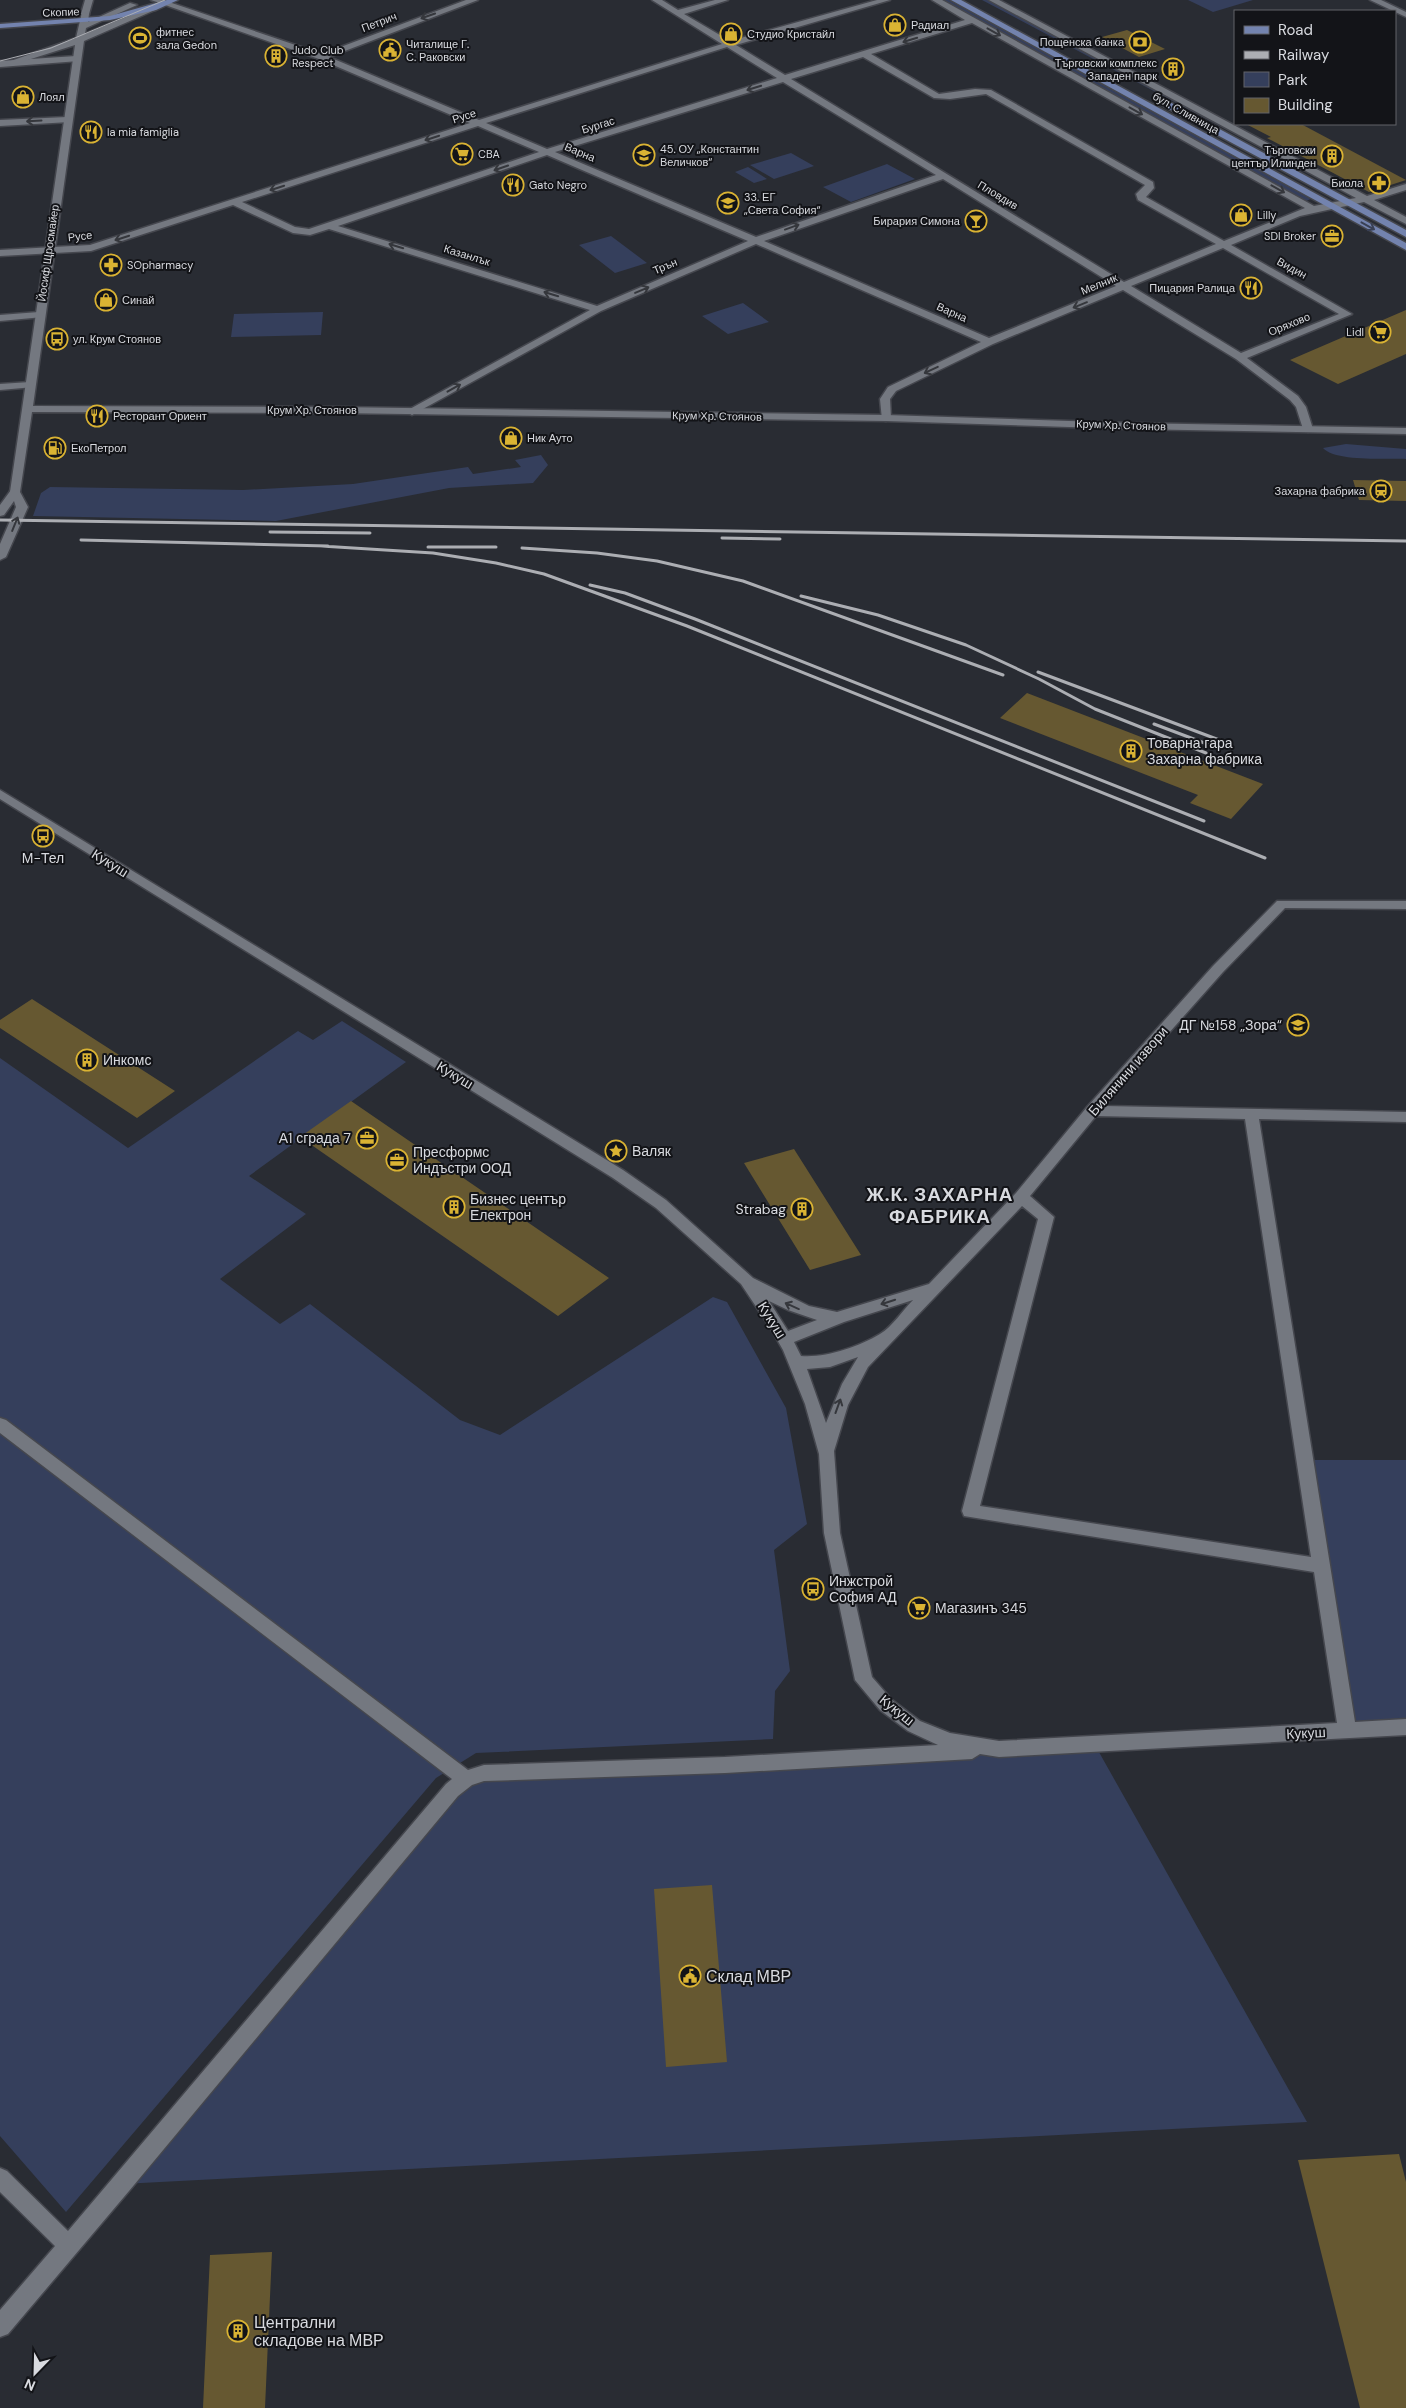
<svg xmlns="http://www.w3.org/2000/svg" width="1406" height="2408" font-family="'DM Sans',sans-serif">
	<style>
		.green { fill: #353f5c }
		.building { fill: #665831 }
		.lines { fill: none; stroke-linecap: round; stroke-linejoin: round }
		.minor-casing { stroke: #45474e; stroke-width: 3 }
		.tertiary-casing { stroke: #45474e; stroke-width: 3 }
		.primary-casing { stroke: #45474e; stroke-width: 3 }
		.minor { fill: #747880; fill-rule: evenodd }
		.tertiary { fill: #747880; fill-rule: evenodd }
		.primary { fill: #7383ae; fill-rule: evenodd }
		.tram { stroke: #acaeb3; stroke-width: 1 }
		.rail { stroke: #acaeb3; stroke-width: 3 }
		.oneway { stroke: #35373c }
		.oneway2 { stroke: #394054 }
		.labels { text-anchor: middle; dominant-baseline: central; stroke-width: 4; stroke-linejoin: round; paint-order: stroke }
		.far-street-label { font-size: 11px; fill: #d8dadf; stroke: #131418 }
		.far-poi-label { font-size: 11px; fill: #d8dadf; stroke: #131418; text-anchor: start }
		.poi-label { font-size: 14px; fill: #d8dadf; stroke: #131418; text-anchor: start }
		.street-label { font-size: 14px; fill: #d8dadf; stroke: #131418 }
		.near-poi-label { font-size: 16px; fill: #d8dadf; stroke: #131418; text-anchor: start }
		.district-label { font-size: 19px; font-weight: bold; letter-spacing: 1px; fill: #d8dadf; stroke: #131418 }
	</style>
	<rect width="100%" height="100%" fill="#292c33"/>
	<!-- green -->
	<path class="green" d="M941,0H949L1311,199L1306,201Z
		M982,0H991L1284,157L1280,158Z
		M1188,0H1253L1213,12Z
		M791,153L814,166L774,179L750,165Z
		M887,164L915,179L851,202L823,187Z
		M748,167L767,179L754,183L735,172Z
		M611,236L647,263L615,273L579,245Z
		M743,303L769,322L728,334L702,316Z
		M323,312L321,335L231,337L234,314Z
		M1346,444L1406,449V459C1387,458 1335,462 1323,448Z
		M541,455L548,465L533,483L449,488L276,521L33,516L41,493L50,487L243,490L353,484L468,467L473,474L521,467L515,460Z
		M342,1021L406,1062L249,1176L306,1214L220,1279L280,1324L310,1304L460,1420L500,1435L713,1297L727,1302L786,1408L807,1524L774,1550L790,1671L775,1691L773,1739L476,1753L436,1778L66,2212L0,2136V1058L128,1148L298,1031L313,1040Z
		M1304,1460H1406V1727L1347,1731Z
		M1095,1745L1307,2122L122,2184L466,1779Z"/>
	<!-- building -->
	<path class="building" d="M1127,30L1165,49L1139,57L1102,37Z
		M1246,124H1301L1406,180L1369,192L1267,138L1271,137Z
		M1406,310V354L1338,384L1290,360Z
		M1353,480L1406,481V501L1359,500Z
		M1027,693L1263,784L1231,819L1190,803L1198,795L1000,718Z
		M32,999L175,1091L137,1118L0,1028V1020Z
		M351,1101L609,1278L558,1316L300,1137Z
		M794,1149L861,1255L810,1270L744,1163Z
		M712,1885L727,2062L666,2067L654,1889Z
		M1399,2154L1406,2182V2408H1360L1298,2160Z
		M272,2252L265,2408H203L210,2255Z"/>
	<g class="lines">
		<!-- minor casing -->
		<g class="minor-casing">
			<path id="minor" d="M85,0H93L89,14L85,16L81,14Z
				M151,0H163L322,54L466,0H478L329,57L479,120L722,44L652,0H662L678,10L715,0H728L684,14L730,41L877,0H890L736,45L785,75L965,20L932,0H942L1314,206L1356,198L989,0H999L1367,196L1406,184V190L1374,200L1406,217V224L1364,202L1300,216L1231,245L1352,314L1247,358L1298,396L1306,407L1313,429L1308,432L1303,429L1296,407L1290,400L1236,359L1123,290L993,344L896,391L890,399L891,418L886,421L882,420L880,399L888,387L981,342L756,244L601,311L412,415L407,412L408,410L590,310L329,229L310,235L293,233L233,205L91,251L0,256V250L90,245L470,123L319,59ZM972,23L1305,208L1224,241L1146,197L1154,188L1153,182L991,90L975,89L939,94L871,54ZM727,47L777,78L547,149L486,123ZM863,57L934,98L950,99L986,94L1145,185L1136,194L1138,200L1216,244L1124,282L791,79ZM783,82L936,175L756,237L555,152ZM478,126L539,152L309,229L295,227L242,202ZM547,155L748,241L597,306L338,226ZM943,179L1116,286L989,338L764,241ZM1223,248L1339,314L1241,353L1131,286Z
				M1370,0H1381L1406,12V17Z
				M76,56L80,59L79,61L0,67V61Z
				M67,117L70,118V122L0,126V120Z
				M39,312L44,315L43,317L0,321V315Z
				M30,382L34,383V387L0,390V384Z
				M15,489L20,492L28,507L6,557L0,560V544L16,507L14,501L4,515L0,516V505L11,490Z
				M0,790L623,1170L666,1200L753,1278L809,1306L837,1312L929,1284L1016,1193L1087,1107L1213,966L1277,901H1406V909L1285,908L1223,972L1104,1106L1406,1112V1122L1259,1119L1355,1722L1406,1719V1735L999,1757L980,1754L972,1759L725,1773L484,1781L472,1785L458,1796L129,2191L8,2334L0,2337V2310L55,2246L0,2192V2168L7,2171L68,2231L446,1784L452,1779L0,1433V1418L6,1420L468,1770L484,1765L725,1757L938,1745L908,1731L880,1710L855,1680L824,1533L819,1454L805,1404L783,1350L771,1329L741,1284L656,1208L613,1178L0,799ZM1096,1116L1245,1119L1311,1557L980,1506L1054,1217L1030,1196ZM1022,1206L1038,1219L962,1511L964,1516L1314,1572L1337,1723L999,1741L950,1733L920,1721L892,1700L872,1677L840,1533L834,1451L848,1405L868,1367ZM913,1300C903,1310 892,1327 880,1334C858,1347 826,1358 801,1356L794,1342L844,1322ZM769,1301L788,1310L817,1320L788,1331ZM858,1357L842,1384L826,1423L807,1369L830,1367Z"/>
		</g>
		<!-- tertiary casing -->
		<g class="tertiary-casing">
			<path id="tertiary" d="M130,3L137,5L86,28L85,34L148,8L155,10L84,41L33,406L336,407L886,415L1130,423L1406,428V434L1130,429L886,421L336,413L32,412L20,492L19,494H11L10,492L75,45L12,65L5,63L76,38L82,12L89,14L88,22Z"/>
		</g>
		<!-- primary casing -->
		<g class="primary-casing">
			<path id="primary" d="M167,0H178L156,10L110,20L0,28V24L110,16Z
				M951,0H961L1406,243V250Z
				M1158,99H1164L1406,230V237L1158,103Z"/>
		</g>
		<!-- minor -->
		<use href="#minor" class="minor"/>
		<!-- tertiary -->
		<use href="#tertiary" class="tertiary"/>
		<!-- primary -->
		<use href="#primary" class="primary"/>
		<!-- tram -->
		<path class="tram" d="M0,61L51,48L165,0"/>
		<!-- rail -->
		<path class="rail" d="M0,520L1406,541
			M270,532L370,533
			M722,538L780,539
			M81,540L328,546
			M321,546L433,553L496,563L544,574L687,626L1265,858
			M428,547H496
			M522,548L597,553L657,561L743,581L1003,675
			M590,585L625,593L695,619L1204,821
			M801,596L878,615L966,645L1039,679L1095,709L1206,753
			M1038,672L1222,741
			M1154,724L1215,747"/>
	</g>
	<!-- one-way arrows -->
	<defs><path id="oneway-shaft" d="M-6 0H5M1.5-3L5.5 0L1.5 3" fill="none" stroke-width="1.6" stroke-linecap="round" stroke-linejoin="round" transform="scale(1.25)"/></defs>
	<g class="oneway">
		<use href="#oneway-shaft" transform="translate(428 16) rotate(161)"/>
		<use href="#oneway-shaft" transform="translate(994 32) rotate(29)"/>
		<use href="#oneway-shaft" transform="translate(910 40) rotate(163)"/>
		<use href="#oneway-shaft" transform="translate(754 88) rotate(163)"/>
		<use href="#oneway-shaft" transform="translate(1136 111) rotate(29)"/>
		<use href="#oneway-shaft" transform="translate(34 121) rotate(177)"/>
		<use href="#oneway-shaft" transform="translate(432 138) rotate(162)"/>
		<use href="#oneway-shaft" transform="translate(501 168) rotate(161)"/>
		<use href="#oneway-shaft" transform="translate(277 188) rotate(162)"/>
		<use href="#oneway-shaft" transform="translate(1278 189) rotate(29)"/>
		<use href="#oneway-shaft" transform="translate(792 227) rotate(-20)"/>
		<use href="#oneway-shaft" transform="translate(122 238) rotate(162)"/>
		<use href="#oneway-shaft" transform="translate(396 246) rotate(-163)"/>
		<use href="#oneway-shaft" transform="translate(642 290) rotate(-23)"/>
		<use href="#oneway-shaft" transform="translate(551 294) rotate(-163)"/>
		<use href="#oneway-shaft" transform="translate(1080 305) rotate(158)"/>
		<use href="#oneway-shaft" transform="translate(931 370) rotate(155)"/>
		<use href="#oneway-shaft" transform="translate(454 388) rotate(-29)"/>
		<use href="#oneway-shaft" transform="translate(15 524) rotate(-68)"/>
		<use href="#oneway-shaft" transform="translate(888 1302) rotate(162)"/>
		<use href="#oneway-shaft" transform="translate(792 1306) rotate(-156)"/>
		<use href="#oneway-shaft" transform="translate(838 1406) rotate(-70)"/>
	</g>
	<use class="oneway2" href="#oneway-shaft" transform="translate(1368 226) rotate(29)"/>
	<!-- icons -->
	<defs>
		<g id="shop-ring" transform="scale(1.125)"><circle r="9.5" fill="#131418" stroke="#dab333" stroke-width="1.5"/><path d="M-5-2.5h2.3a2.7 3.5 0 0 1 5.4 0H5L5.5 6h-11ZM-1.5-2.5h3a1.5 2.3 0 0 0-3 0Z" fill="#dab333"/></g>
		<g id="stadium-ring" transform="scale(1.125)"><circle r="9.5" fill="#131418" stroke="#dab333" stroke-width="1.5"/><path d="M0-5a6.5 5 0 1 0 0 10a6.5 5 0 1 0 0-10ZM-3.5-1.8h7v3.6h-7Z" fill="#dab333"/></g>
		<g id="bank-ring" transform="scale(1.125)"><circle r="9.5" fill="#131418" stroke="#dab333" stroke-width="1.5"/><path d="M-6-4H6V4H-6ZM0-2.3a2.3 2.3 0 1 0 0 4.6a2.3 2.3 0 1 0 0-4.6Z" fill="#dab333"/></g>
		<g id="civic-ring" transform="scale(1.125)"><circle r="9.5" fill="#131418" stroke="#dab333" stroke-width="1.5"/><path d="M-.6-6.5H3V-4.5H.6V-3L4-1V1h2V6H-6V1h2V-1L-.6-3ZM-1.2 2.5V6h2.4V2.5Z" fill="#dab333"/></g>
		<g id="building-ring" transform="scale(1.125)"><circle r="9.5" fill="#131418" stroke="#dab333" stroke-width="1.5"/><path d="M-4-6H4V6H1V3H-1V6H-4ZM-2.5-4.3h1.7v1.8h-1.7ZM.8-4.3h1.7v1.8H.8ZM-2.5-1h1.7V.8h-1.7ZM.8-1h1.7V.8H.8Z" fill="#dab333"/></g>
		<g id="restaurant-ring" transform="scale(1.125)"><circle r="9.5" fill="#131418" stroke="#dab333" stroke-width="1.5"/><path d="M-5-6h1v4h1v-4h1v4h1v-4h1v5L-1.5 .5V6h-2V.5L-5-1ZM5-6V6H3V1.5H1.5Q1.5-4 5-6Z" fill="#dab333"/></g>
		<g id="supermarket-ring" transform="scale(1.125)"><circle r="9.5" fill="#131418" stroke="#dab333" stroke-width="1.5"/><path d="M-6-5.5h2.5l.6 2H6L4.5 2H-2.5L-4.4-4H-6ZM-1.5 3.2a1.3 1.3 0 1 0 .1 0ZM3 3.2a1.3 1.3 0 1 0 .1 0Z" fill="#dab333"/></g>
		<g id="school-ring" transform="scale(1.125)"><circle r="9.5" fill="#131418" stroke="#dab333" stroke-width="1.5"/><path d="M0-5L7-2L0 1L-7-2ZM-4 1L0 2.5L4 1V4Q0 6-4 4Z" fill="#dab333"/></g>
		<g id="pharmacy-ring" transform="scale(1.125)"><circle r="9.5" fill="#131418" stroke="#dab333" stroke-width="1.5"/><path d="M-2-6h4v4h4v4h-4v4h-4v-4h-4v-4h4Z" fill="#dab333"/></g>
		<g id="bar-ring" transform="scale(1.125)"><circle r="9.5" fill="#131418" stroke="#dab333" stroke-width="1.5"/><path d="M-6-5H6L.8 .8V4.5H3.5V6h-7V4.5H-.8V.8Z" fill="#dab333"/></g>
		<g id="office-ring" transform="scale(1.125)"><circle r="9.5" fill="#131418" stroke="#dab333" stroke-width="1.5"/><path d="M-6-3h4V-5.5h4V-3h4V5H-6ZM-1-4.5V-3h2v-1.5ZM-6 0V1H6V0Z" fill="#dab333"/></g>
		<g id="bus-ring" transform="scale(1.125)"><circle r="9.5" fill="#131418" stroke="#dab333" stroke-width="1.5"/><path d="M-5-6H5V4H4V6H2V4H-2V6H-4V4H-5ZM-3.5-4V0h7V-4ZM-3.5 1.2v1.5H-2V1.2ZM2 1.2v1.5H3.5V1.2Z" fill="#dab333"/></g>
		<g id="fuel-ring" transform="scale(1.125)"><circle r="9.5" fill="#131418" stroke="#dab333" stroke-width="1.5"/><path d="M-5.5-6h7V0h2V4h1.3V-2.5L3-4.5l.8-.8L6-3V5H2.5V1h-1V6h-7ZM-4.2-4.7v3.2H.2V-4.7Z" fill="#dab333"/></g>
		<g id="station-ring" transform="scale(1.125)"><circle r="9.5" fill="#131418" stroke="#dab333" stroke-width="1.5"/><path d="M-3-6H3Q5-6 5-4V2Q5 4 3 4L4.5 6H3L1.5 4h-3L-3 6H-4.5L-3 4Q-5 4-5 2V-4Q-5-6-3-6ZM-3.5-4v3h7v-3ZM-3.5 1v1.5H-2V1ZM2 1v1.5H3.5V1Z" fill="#dab333"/></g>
		<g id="sight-ring" transform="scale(1.125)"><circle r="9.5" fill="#131418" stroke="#dab333" stroke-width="1.5"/><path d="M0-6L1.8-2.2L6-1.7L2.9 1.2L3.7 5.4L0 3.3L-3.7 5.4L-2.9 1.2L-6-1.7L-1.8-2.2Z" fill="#dab333"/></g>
	</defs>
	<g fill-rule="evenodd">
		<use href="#shop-ring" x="895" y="25"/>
		<use href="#shop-ring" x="731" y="34"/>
		<use href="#stadium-ring" x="140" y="38"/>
		<use href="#bank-ring" x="1140" y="42"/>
		<use href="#civic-ring" x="390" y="50"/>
		<use href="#building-ring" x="276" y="56"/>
		<use href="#building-ring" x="1173" y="69"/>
		<use href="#shop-ring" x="23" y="97"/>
		<use href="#restaurant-ring" x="91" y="132"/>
		<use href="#supermarket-ring" x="462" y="154"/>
		<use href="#school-ring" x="644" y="155"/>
		<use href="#building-ring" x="1332" y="156"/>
		<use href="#pharmacy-ring" x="1379" y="183"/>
		<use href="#restaurant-ring" x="513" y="185"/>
		<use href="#school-ring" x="728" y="203"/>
		<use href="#shop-ring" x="1241" y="215"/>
		<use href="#bar-ring" x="976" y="221"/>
		<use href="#office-ring" x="1332" y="236"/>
		<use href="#pharmacy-ring" x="111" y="265"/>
		<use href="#restaurant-ring" x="1251" y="288"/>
		<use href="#shop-ring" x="106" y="300"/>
		<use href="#supermarket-ring" x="1380" y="332"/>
		<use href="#bus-ring" x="57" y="339"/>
		<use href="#restaurant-ring" x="97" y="416"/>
		<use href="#shop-ring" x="511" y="438"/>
		<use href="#fuel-ring" x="55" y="448"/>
		<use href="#station-ring" x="1381" y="491"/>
		<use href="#building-ring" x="1131" y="751"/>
		<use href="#bus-ring" x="43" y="836"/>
		<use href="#school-ring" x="1298" y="1025"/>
		<use href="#building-ring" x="87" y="1060"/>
		<use href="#office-ring" x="367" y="1138"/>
		<use href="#sight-ring" x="616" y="1151"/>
		<use href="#office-ring" x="397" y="1160"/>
		<use href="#building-ring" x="454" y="1207"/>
		<use href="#building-ring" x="802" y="1209"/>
		<use href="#bus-ring" x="813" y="1589"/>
		<use href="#supermarket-ring" x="919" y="1608"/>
		<use href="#civic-ring" x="690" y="1976"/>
		<use href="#building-ring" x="238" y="2331"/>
	</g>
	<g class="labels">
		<!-- far-street labels -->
		<g class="far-street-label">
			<text transform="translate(61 12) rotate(-2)">Скопие</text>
			<text transform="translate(379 22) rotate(-21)">Петрич</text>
			<text transform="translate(1186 113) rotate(29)">бул. Сливница</text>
			<text transform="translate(464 116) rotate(-18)">Русе</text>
			<text transform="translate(598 125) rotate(-17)">Бургас</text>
			<text transform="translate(580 152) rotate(23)">Варна</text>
			<text transform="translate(998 195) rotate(31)">Пловдив</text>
			<text transform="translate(80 236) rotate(-6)">Русе</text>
			<text transform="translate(48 253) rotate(-82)">Йосиф Щросмайер</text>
			<text transform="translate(467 255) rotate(17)">Казанлък</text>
			<text transform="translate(665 266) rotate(-23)">Трън</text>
			<text transform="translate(1292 268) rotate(29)">Видин</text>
			<text transform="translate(1099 284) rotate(-22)">Мелник</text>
			<text transform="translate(952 312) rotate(24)">Варна</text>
			<text transform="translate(1289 324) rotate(-22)">Оряхово</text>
			<text x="312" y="410">Крум Хр. Стоянов</text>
			<text transform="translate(717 416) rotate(1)">Крум Хр. Стоянов</text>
			<text transform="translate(1121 425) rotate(2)">Крум Хр. Стоянов</text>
		</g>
		<!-- far-poi labels -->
		<g class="far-poi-label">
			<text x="911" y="25">Радиал</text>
			<text x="156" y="32">фитнес<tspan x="156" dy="13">зала Gedon</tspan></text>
			<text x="747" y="34">Студио Кристайл</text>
			<text x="1124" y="42" text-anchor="end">Пощенска банка</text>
			<text x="406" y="44">Читалище Г.<tspan x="406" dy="13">С. Раковски</tspan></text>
			<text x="292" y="50">Judo Club<tspan x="292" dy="13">Respect</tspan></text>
			<text x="1157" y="63" text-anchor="end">Търговски комплекс<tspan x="1157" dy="13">Западен парк</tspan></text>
			<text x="39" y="97">Лоял</text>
			<text x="107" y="132">la mia famiglia</text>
			<text x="660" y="149">45. ОУ „Константин<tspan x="660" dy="13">Величков“</tspan></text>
			<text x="1316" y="150" text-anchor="end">Търговски<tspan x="1316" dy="13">център Илинден</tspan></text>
			<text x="478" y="154">CBA</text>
			<text x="1363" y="183" text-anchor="end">Биола</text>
			<text x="529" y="185">Gato Negro</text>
			<text x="744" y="197">33. ЕГ<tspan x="744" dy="13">„Света София“</tspan></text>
			<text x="1257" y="215">Lilly</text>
			<text x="960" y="221" text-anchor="end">Бирария Симона</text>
			<text x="1316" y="236" text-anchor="end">SDI Broker</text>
			<text x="127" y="265">SOpharmacy</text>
			<text x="1235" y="288" text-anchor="end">Пицария Ралица</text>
			<text x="122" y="300">Синай</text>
			<text x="1364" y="332" text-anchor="end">Lidl</text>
			<text x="73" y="339">ул. Крум Стоянов</text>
			<text x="113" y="416">Ресторант Ориент</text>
			<text x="527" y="438">Ник Ауто</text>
			<text x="71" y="448">ЕкоПетрол</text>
			<text x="1365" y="491" text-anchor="end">Захарна фабрика</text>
		</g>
		<!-- poi labels -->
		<g class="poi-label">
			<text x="1147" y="743">Товарна гара<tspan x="1147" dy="16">Захарна фабрика</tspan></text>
			<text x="43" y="858" text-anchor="middle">М-Тел</text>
			<text x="1282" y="1025" text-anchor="end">ДГ №158 „Зора“</text>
			<text x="103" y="1060">Инкомс</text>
			<text x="351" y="1138" text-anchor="end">А1 сграда 7</text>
			<text x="632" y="1151">Валяк</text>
			<text x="413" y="1152">Пресформс<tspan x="413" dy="16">Индъстри ООД</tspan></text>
			<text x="470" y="1199">Бизнес център<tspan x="470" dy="16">Електрон</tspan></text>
			<text x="786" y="1209" text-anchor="end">Strabag</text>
			<text x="829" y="1581">Инжстрой<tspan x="829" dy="16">София АД</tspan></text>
			<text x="935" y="1608">Магазинъ 345</text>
		</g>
		<!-- street labels -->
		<g class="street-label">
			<text transform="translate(110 863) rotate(32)">Кукуш</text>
			<text transform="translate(1128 1071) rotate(-49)">Билянини извори</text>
			<text transform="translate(455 1075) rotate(31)">Кукуш</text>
			<text transform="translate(772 1320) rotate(58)">Кукуш</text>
			<text transform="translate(897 1710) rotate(39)">Кукуш</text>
			<text transform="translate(1306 1733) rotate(-3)">Кукуш</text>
		</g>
		<!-- near-poi labels -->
		<g class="near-poi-label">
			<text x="706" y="1976">Склад МВР</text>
			<text x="254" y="2322">Централни<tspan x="254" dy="18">складове на МВР</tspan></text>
		</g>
		<!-- district labels -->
		<g class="district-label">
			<text x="940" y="1194">Ж.К. ЗАХАРНА<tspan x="940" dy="22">ФАБРИКА</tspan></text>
		</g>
	</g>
	<!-- legend -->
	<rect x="1234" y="10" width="162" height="115" fill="#131418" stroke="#626368"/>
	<rect x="1244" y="26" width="25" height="8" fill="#7383ae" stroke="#626368"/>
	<text x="1278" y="35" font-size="15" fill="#d8dadf">Road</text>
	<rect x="1244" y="51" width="25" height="8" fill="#acaeb3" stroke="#626368"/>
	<text x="1278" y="60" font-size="15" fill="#d8dadf">Railway</text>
	<rect x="1244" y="72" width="25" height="15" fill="#353f5c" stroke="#626368"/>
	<text x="1278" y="85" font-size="15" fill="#d8dadf">Park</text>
	<rect x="1244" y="98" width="25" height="15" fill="#665831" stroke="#626368"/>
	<text x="1278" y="110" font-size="15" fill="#d8dadf">Building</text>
	<!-- north arrow -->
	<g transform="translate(35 2373) rotate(203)" stroke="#131418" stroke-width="4" paint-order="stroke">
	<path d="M0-4L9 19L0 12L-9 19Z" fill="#d8dadf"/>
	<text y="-8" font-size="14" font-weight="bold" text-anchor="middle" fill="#d8dadf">N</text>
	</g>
</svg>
